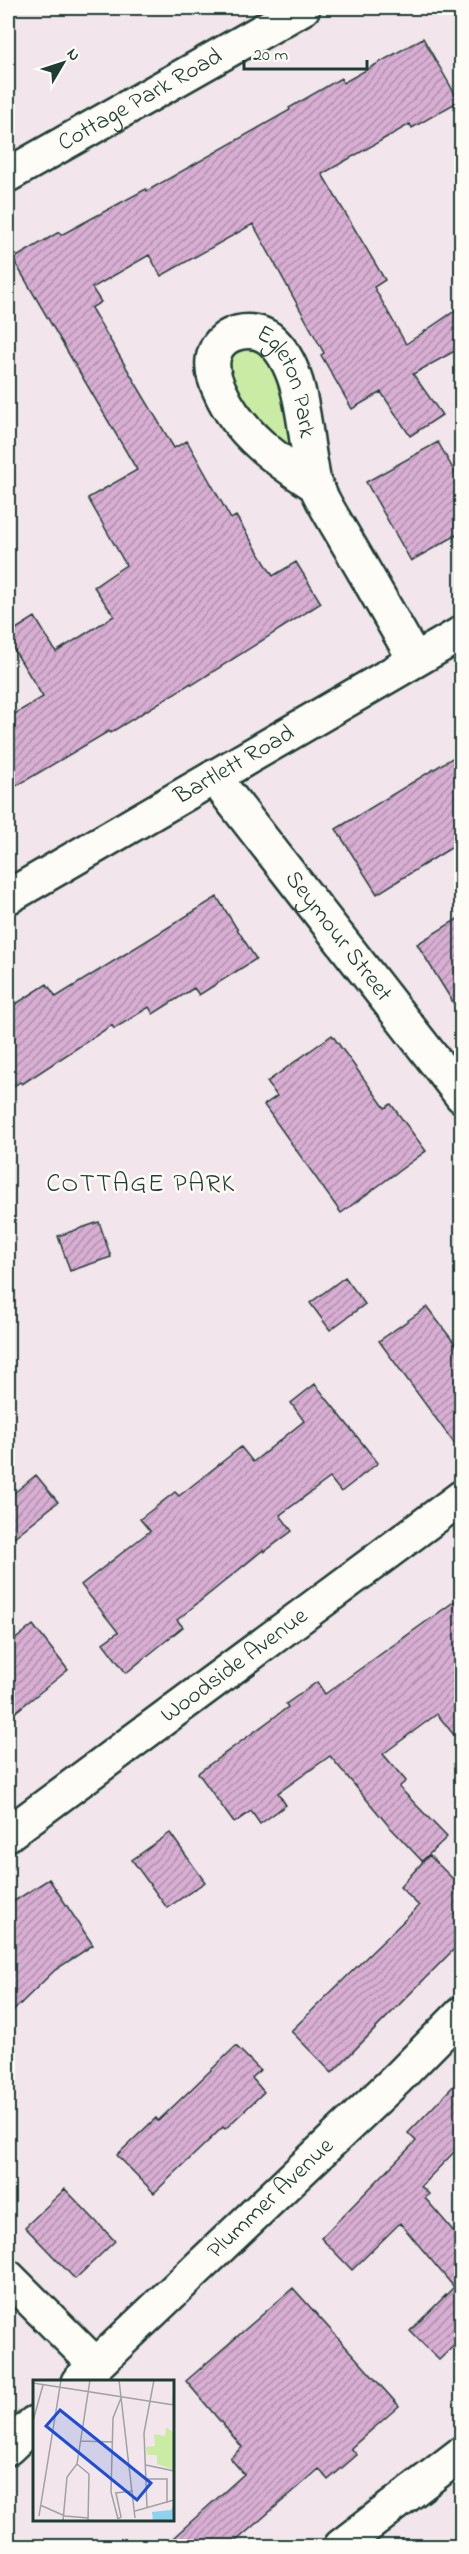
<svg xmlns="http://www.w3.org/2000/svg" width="469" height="2554" font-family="'Indie Flower',sans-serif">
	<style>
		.green { fill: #caeba4; stroke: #74946c; stroke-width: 1.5 }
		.building { fill: url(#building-hatch); stroke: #1f3d34; stroke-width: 1.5 }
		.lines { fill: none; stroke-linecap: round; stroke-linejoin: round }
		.minor-casing { stroke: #1f3d34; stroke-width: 38 }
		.minor { stroke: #fdfcf7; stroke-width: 33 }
		.labels { text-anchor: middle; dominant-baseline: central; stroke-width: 5; stroke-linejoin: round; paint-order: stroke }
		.street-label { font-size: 24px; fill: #1f3d34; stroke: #fdfcf7 }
		.neighbourhood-label { font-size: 26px; letter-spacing: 1.5px; fill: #1f3d34; stroke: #fdfcf7 }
		.inset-road { fill: none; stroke: #9ea2a2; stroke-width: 1.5 }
		.view { fill: #1d4ed8; fill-opacity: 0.15; stroke: #1d4ed8; stroke-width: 3 }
		.inset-edge { fill: none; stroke: #1f3d34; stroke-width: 3 }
	</style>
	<defs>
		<pattern id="building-hatch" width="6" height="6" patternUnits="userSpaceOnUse" patternTransform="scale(1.5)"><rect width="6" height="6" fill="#d8aed3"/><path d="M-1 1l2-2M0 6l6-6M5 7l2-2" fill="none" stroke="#af8fac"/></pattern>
	</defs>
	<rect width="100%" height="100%" fill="#f2e5ec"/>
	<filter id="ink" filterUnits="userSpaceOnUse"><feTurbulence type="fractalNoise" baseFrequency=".0167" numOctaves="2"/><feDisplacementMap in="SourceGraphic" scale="12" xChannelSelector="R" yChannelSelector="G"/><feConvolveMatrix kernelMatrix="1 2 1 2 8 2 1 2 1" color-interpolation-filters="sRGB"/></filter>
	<g filter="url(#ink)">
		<!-- green -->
		<path class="green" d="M253,348C285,365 288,416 293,449L288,451C267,428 210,381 237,349Z"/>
		<!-- building -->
		<path class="building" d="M423,38L459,101L412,128L410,124L322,174L385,280L374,287L406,344L462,306V347L413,374L442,415L410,436L381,392L352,409L321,355L324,353L253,224L161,276L149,255L92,288L101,302L91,308L174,448L187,441L231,519L236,516L273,576L296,562L321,603L192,685L191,683L110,733L109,731L8,791V718L43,697L8,640V634L35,617L56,652L114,616L94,587L126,565L88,498L137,470L13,259L59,232L61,235L146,189L147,191L290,110L289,108L341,78L343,83Z
			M438,442L462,485V532L411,561L366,482Z
			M462,752V841L377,894L336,829Z
			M217,897L256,959L199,995L194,988L153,1014L149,1007L114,1029L112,1025L22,1084L20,1082L8,1090V1009L47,984L56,997Z
			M462,916V1017L417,944Z
			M332,1035L385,1108L391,1104L426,1151L341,1213L264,1105L277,1096L267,1082Z
			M99,1222L111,1257L70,1271L58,1236Z
			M345,1277L365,1304L330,1330L310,1303Z
			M427,1307L462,1353V1454L379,1341Z
			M315,1384L378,1463L341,1492L330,1478L280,1515L292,1531L264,1552L263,1550L177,1620L183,1627L126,1673L103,1643L118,1632L81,1585L150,1531L140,1519L175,1492L179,1496L241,1447L253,1462L304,1421L291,1403Z
			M36,1475L58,1502L8,1542V1498Z
			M462,1596V1745L437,1714L383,1754L406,1781L399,1787L447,1837L422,1861L388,1825L330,1756L278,1793L286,1805L260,1824L251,1811L234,1823L198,1773L288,1707L286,1704L317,1682L325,1694Z
			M33,1625L68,1670L8,1718V1645Z
			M170,1833L205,1882L167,1908L132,1860Z
			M429,1855L462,1888V1941L332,2073L291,2031L419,1906L400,1887Z
			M49,1879L93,1945L55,1970L8,2016V1905Z
			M236,2046L260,2070L252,2078L264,2092L225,2129L223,2127L154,2193L117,2155L156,2118L158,2121Z
			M462,2077V2144L421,2186L429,2194L425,2198L462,2241V2338L439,2360L410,2331L454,2287L400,2223L352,2270L321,2238L416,2141L408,2133Z
			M65,2189L115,2241L75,2279L25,2227Z
			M293,2288L399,2406L351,2448L357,2455L328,2480L319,2469L229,2547H163L244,2474L230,2458L242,2447L186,2381Z"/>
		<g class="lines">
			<!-- minor casing -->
			<g class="minor-casing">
				<g id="minor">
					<path id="s1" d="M8,175L303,8"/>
					<path id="s2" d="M315,485C278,461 238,433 220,391C214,379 210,365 215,352C223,331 252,326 269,338C302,365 303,421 310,460C312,468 312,479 316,486C324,505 337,524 347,542C370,581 392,620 415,660"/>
					<path id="s3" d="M214,777L462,1096"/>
					<path id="s4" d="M8,897L462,633"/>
					<path id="s5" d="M8,1834L462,1497"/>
					<path d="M8,2277L96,2365"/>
					<path id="s6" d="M78,2382L398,2078L462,2013"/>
					<path d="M8,2448L34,2423"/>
					<path d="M341,2546L462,2453"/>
				</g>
			</g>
			<!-- minor -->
			<use href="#minor" class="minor"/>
		</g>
	</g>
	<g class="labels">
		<!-- street labels -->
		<g class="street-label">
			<text stroke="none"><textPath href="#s1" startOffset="152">Cottage Park Road</textPath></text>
			<text stroke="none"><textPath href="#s2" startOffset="288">Egleton Park</textPath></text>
			<text stroke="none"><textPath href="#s4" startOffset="262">Bartlett Road</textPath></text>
			<text stroke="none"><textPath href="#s3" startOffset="202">Seymour Street</textPath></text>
			<text stroke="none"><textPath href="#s5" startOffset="282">Woodside Avenue</textPath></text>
			<text stroke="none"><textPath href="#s6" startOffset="266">Plummer Avenue</textPath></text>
		</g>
		<!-- neighbourhood labels -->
		<g class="neighbourhood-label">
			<text x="141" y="1185">COTTAGE PARK</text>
		</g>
	</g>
	<!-- overview -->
	<g transform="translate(33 2380)">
		<rect width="141" height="141" fill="#f2e5ec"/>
		<path d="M133,47L141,53V90L124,84V75H114L113,67L122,66L121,54L132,56Z" fill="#caeba4"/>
		<path d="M141,124V141H120L119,132L138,130Z" fill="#8ed2f0"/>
		<path class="inset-road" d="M86,0L102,138M0,3L141,25M140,25L141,7M0,41L10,5M47,61L80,62M44,84L56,94L55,141M113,85L141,91M114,99H134V123M82,113L100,111M83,113L88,137L85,139M7,125L32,136L55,138M114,128L111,53L121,0M102,131L141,120M6,136L28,0M85,139L78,112L80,38L88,18M30,141L34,97L44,84L57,0"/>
		<path class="view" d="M27,30L118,103L104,120L13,46Z"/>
		<rect width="141" height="141" class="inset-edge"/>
	</g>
	<!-- margin -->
	<rect width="469" height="2554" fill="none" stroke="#fdfcf7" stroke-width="30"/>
	<rect x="15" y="15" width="439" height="2524" fill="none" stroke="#1f3d34" stroke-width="2" filter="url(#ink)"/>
	<!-- north arrow -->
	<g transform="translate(63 63) rotate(51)" stroke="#fdfcf7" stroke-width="4.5" paint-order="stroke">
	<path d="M0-4.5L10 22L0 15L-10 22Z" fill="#1f3d34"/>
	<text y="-9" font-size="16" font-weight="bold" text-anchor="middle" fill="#1f3d34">N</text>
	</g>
	<!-- scale -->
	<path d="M244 60v9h123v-9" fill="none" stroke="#1f3d34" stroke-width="3"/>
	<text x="253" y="60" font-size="18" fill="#1f3d34" stroke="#fdfcf7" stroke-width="4.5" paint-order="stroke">20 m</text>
</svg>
